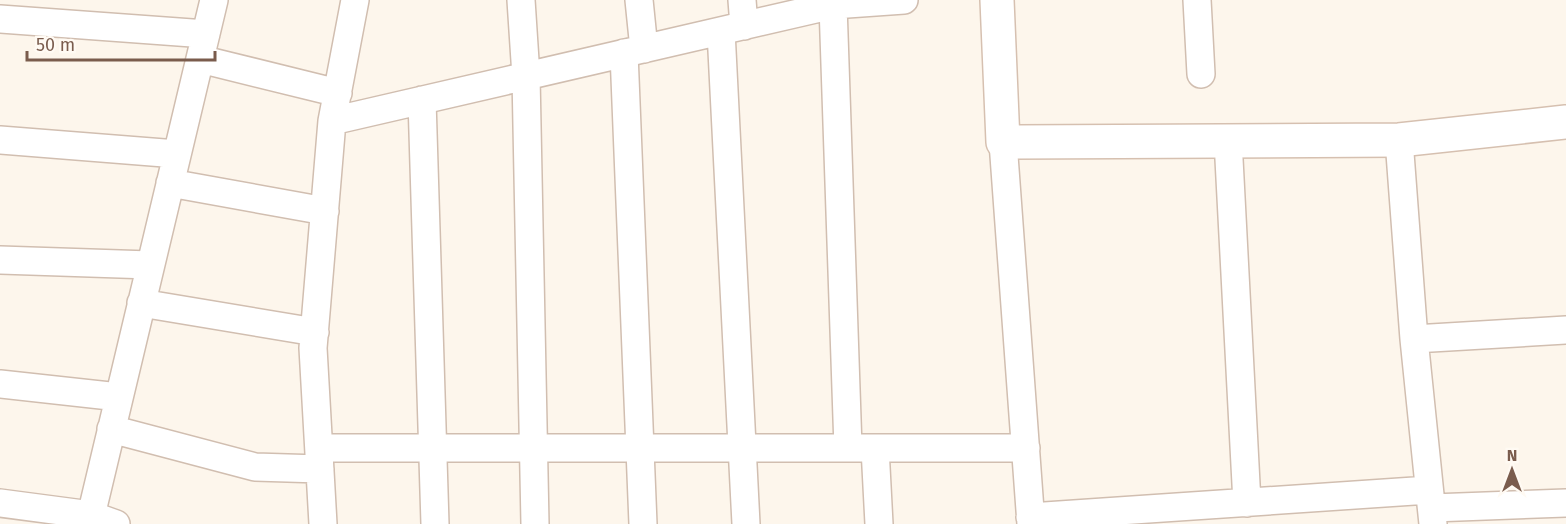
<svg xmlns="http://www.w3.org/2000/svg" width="1566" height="524" font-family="'Fira Sans',sans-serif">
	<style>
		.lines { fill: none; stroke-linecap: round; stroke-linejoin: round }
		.street-casing { stroke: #d1beb0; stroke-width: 30 }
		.secondary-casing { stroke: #d6c0b0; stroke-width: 36 }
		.street { stroke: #fff; stroke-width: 27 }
		.secondary { stroke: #fff; stroke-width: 33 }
	</style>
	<rect width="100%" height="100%" fill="#fdf6ec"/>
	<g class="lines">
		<!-- street casing -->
		<g class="street-casing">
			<path id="street" d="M521,0L526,76L535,524
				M639,0L644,49
				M742,0L744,26
				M1197,0L1201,74
				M833,5L848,448
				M0,19L206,34
				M721,31L746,524
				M624,53L643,524
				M200,59L338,93
				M422,100L435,524
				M332,121L833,5L904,0
				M0,140L177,154
				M1228,140L1247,503
				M1399,140L1414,339L1433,524
				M1003,142L1031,524
				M170,183L325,211
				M0,260L150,265
				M141,303L315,332
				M1414,339L1566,330
				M0,384L119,397
				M111,429L255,467L320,469
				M319,448H1026
				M875,448L879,524
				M0,503L91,515L116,524
				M1432,508L1566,503
				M1030,517L1429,490
				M89,524L214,0
				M323,524L313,348L332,121L355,0"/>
		</g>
		<!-- secondary casing -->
		<g class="secondary-casing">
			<path id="secondary" d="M997,0L1003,142L1399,140L1566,122"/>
		</g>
		<!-- street -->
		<use href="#street" class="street"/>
		<!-- secondary -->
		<use href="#secondary" class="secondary"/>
	</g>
	<!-- north arrow -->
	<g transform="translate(1512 470)" stroke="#fffaf3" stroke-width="4.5" paint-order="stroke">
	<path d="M0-4.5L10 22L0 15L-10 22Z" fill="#7a5c4d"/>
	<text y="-9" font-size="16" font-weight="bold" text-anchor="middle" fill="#7a5c4d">N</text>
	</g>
	<!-- scale -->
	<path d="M27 51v9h188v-9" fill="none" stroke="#7a5c4d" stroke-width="3"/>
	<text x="36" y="51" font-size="18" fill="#7a5c4d" stroke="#fffaf3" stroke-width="4.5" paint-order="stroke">50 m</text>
</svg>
